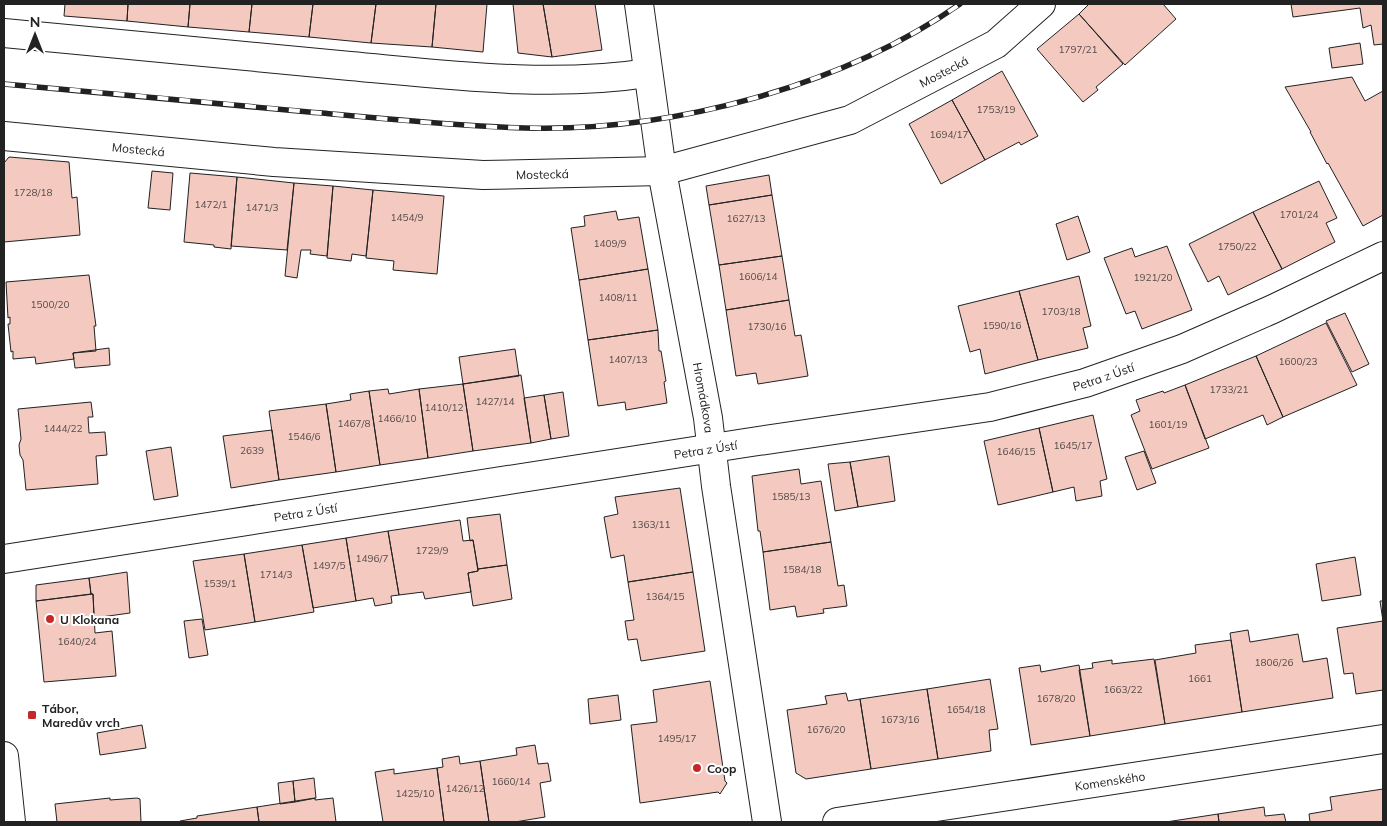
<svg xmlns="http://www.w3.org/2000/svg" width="1387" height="826" font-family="Mulish,sans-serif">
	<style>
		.building { fill: #f3c9c0; stroke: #222 }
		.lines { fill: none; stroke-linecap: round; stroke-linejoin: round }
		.minor-casing { stroke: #222; stroke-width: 30 }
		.minor { stroke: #fff; stroke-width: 28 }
		.rail-casing { stroke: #222; stroke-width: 5.5 }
		.rail { stroke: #fff; stroke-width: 4; stroke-dasharray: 11; stroke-linecap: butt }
		.poi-dot { fill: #c62828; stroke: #fff; stroke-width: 2 }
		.labels { text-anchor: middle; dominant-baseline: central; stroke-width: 4; stroke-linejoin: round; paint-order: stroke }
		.number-label { font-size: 10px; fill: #564c4a }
		.street-label { font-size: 12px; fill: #222; stroke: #fff }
		.poi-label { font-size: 12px; font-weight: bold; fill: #222; stroke: #fff; text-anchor: start }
	</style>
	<rect width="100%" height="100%" fill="#fff"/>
	<!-- building -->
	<path class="building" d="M65,4H128L127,21L64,16Z
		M128,4H190L188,27L127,21Z
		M190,4H252L249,32L188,27Z
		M252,4H313L309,37L249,32Z
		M313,4H376L371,43L309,37Z
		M376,4H436L432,47L371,43Z
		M436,4H487L483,52L432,47Z
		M513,4H543L552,57L518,53Z
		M543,4H595L602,50L552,57Z
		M1089,4H1163L1176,19L1125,65L1079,14Z
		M1291,4H1383V44L1374,45L1371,25L1363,28L1360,8L1293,17Z
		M1079,14L1123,64L1096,87L1098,90L1083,102L1037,49Z
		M1360,43L1363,64L1332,68L1329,48Z
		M1002,71L1038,136L1021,145L1019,142L985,160L952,100Z
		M1352,77L1365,101L1383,91V215L1363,226L1328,163L1327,164L1310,132H1311L1285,87Z
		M952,100L985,160L941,184L909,124Z
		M9,157L69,162L72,198L77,197L80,235L4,242V163Z
		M152,171L173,173L170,210L148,208Z
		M190,173L237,177L231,249L214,247V245L184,242Z
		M769,175L772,195L709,205L706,186Z
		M237,177L294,183L287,250L231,246Z
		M1319,181L1337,218L1326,223L1335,242L1282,269L1253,212Z
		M294,183L333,186L327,256L310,254L311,250H301L297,278L285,276Z
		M333,186L373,190L366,256L352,254L351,261L327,258Z
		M373,190L444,196L437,274L393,270L394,261L366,258Z
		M772,195L782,256L719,265L709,205Z
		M616,211L618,220L639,217L648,269L579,280L571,228L585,226L584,216Z
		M1253,212L1282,269L1228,295L1219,276L1208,282L1189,244Z
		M1078,216L1090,252L1067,260L1056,224Z
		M1167,246L1192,310L1142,329L1135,311L1126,314L1104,258L1132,248L1135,257Z
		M782,256L789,300L726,310L719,265Z
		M648,269L658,330L588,340L579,280Z
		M89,275L96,326H94L96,351L73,353L74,359L36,364L35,357L13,359V351L11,352L8,324H10V317L8,318L6,282Z
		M1079,276L1091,326L1083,328L1088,348L1038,360L1019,291Z
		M1019,291L1038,360L985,374L980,349L970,352L958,306Z
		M789,300L795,336L801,335L808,376L758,384L756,373L736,376L726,310Z
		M1345,313L1369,364L1352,372L1326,321Z
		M1326,323L1357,385L1283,417L1256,356Z
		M658,330L659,351H661L666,381L664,382L667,403L626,410L625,402L598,406L588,340Z
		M109,348L110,365L75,368L73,353Z
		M515,349L519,376L463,384L459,357Z
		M1256,356L1283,417L1267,425L1263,415L1205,439L1185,385Z
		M521,375L531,443L473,451L463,384Z
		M463,384L473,451L428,458L419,389Z
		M1185,385L1209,448L1152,469L1131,415L1140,411L1136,400L1163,391L1164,393Z
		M388,389L389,394L419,389L428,458L380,465L369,391Z
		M369,391L380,465L336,472L326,404L351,400L350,394Z
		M563,392L569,436L551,439L544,395Z
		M544,395L551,439L531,443L524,398Z
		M91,402L93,417H88L89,433L105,432L107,455L96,456L98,484L26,490L23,460L20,455L19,445L21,439L18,409Z
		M326,404L336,472L279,480L269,411Z
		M1093,415L1107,479L1100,481L1102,496L1076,501L1074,487L1053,492L1039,428Z
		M1039,428L1053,492L998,505L984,441Z
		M272,430L279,480L231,488L223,436Z
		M171,447L178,496L154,500L146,451Z
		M1144,451L1156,483L1137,490L1125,457Z
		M889,456L895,501L858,507L850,462Z
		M850,462L858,507L835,511L828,464Z
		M799,469L801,484L821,481L831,542L763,552L760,531H758L752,476Z
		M680,488L693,572L628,582L624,555L611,558L604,517L618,514L615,497Z
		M500,514L507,565L478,569L473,540L470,541L467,518Z
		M460,520L463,541L473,540L478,571L468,573L471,592L425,599L423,592L399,595L388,531Z
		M388,531L399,595L391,596L392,603L375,606L373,598L356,601L346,538Z
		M346,538L356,601L313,608L302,545Z
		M831,542L838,586L844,585L847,606L823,609L824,613L797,617L795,606L770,610L763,552Z
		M302,545L314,612L255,622L244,554Z
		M244,554L255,622L205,630L193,561Z
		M1355,557L1361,595L1322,601L1316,564Z
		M507,565L512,599L473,606L468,573L478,571V569Z
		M127,572L130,613L94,618L93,594H91L89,578Z
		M693,572L705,651L641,661L637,639L628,640L625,621L634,620L628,582Z
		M89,578L91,594L36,601V585Z
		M93,594L95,633L112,631L116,676L44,682L36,601Z
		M1380,601H1383V690L1356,694L1353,673L1344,674L1337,628L1383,621Z
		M202,619L208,655L189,658L184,621Z
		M1248,630L1250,642L1298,634L1303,662L1327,658L1333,698L1242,712L1230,633Z
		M1231,640L1242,712L1165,724L1155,660L1196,653L1195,645Z
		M1154,659L1165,724L1090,736L1079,670L1093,668L1092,663L1112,660V664Z
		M1040,665L1041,672L1079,665L1090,736L1031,745L1019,668Z
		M990,679L998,729L989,730L991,751L938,759L927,689Z
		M710,681L725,781L727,783L720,794L718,792L640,803L631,725L657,722L653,690Z
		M927,689L938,759L871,769L860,699Z
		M846,693L848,701L860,699L871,769L806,779L796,773L787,710L827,704L825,696Z
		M618,695L621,720L590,724L588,699Z
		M142,725L146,748L100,755L97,733Z
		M535,745L538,764L548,763L551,781L540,783L545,817L515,822H489L480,761L517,755L516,748Z
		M459,756L460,764L480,761L489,822H444L437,768L443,767L442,759Z
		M437,768L444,822H383L375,772L394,769V774Z
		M314,778L316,798L295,802L293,781Z
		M293,781L295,802L280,804L278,783Z
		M1383,789V822H1310L1309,814L1332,810L1330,797Z
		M110,798V800L137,798L140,799L141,822H57L55,804Z
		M315,798V800L333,798L336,822H259L257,807Z
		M257,807L259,822H180V821L197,818V816Z
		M1264,807L1265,816L1284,814L1286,822H1219L1218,814Z
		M1218,814L1219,822H1166Z"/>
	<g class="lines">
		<!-- minor casing -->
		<g class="minor-casing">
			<g id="minor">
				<path id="s1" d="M639,4L662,171L708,418L716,486L767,822"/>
				<path d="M4,33C119,44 235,55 350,66C449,75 550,88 648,73"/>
				<path id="s2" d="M4,136L274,162L483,175L662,171L850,120L996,44L1041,4"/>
				<path id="s3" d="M4,559L745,443L990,407L1085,383L1182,349L1273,309L1383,256"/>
				<path d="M4,756L11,822"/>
				<path id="s4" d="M837,822L1383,739"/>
			</g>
		</g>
		<!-- minor -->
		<use href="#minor" class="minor"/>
		<!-- rail casing -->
		<g class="rail-casing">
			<path id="rail" d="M4,84C105,93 207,102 309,112C381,118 453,126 525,128C670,132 841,87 960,4"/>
		</g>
		<!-- rail -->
		<use href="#rail" class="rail"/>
	</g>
	<!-- markers -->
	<g class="poi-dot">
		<circle cx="50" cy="619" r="5"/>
		<rect x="27" y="710" width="10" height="10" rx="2.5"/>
		<circle cx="697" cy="768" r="5"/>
	</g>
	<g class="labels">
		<!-- number labels -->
		<g class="number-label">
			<text x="1078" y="49">1797/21</text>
			<text x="996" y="109">1753/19</text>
			<text x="949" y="134">1694/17</text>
			<text x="33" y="192">1728/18</text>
			<text x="211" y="204">1472/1</text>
			<text x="262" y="207">1471/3</text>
			<text x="1299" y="214">1701/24</text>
			<text x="407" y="217">1454/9</text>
			<text x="746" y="218">1627/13</text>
			<text x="610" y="243">1409/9</text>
			<text x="1237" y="246">1750/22</text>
			<text x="758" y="276">1606/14</text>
			<text x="1153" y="277">1921/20</text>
			<text x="618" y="297">1408/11</text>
			<text x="50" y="304">1500/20</text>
			<text x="1061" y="311">1703/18</text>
			<text x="1002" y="325">1590/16</text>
			<text x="767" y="326">1730/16</text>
			<text x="628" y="359">1407/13</text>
			<text x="1298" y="361">1600/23</text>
			<text x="1229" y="389">1733/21</text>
			<text x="495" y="401">1427/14</text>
			<text x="444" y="407">1410/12</text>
			<text x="397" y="418">1466/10</text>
			<text x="354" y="423">1467/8</text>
			<text x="1168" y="424">1601/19</text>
			<text x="63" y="428">1444/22</text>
			<text x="304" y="436">1546/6</text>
			<text x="1073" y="445">1645/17</text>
			<text x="252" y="450">2639</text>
			<text x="1016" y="451">1646/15</text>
			<text x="791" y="496">1585/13</text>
			<text x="651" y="524">1363/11</text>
			<text x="432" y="550">1729/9</text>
			<text x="372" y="558">1496/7</text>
			<text x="329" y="565">1497/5</text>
			<text x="802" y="569">1584/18</text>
			<text x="276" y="574">1714/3</text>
			<text x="220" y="583">1539/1</text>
			<text x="665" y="596">1364/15</text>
			<text x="77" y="641">1640/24</text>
			<text x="1274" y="662">1806/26</text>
			<text x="1200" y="678">1661</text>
			<text x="1123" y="689">1663/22</text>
			<text x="1056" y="698">1678/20</text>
			<text x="966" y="709">1654/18</text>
			<text x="900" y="719">1673/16</text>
			<text x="826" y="729">1676/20</text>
			<text x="677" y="738">1495/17</text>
			<text x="511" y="781">1660/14</text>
			<text x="465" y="788">1426/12</text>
			<text x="415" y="793">1425/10</text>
		</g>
		<!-- street labels -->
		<g class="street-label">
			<text stroke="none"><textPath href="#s2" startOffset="960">Mostecká</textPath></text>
			<text stroke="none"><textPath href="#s2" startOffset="135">Mostecká</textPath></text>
			<text stroke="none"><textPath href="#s2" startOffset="540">Mostecká</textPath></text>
			<text stroke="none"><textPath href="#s3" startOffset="1115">Petra z Ústí</textPath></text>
			<text stroke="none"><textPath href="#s1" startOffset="399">Hromádkova</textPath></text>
			<text stroke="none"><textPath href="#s3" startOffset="710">Petra z Ústí</textPath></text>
			<text stroke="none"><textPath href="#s3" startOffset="305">Petra z Ústí</textPath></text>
			<text stroke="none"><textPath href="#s4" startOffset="276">Komenského</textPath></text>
		</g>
		<!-- poi labels -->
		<g class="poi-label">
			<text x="60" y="619">U Klokana</text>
			<text x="42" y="708">Tábor,<tspan x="42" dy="14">Maredův vrch</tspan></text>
			<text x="707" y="768">Coop</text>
		</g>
	</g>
	<!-- border -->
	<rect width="1387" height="826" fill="none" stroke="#222222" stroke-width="10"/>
	<!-- north arrow -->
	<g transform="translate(35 35)" stroke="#ffffff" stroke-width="4" paint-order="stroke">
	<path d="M0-4L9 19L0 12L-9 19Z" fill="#222222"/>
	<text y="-8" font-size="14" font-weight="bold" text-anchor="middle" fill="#222222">N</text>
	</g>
</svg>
